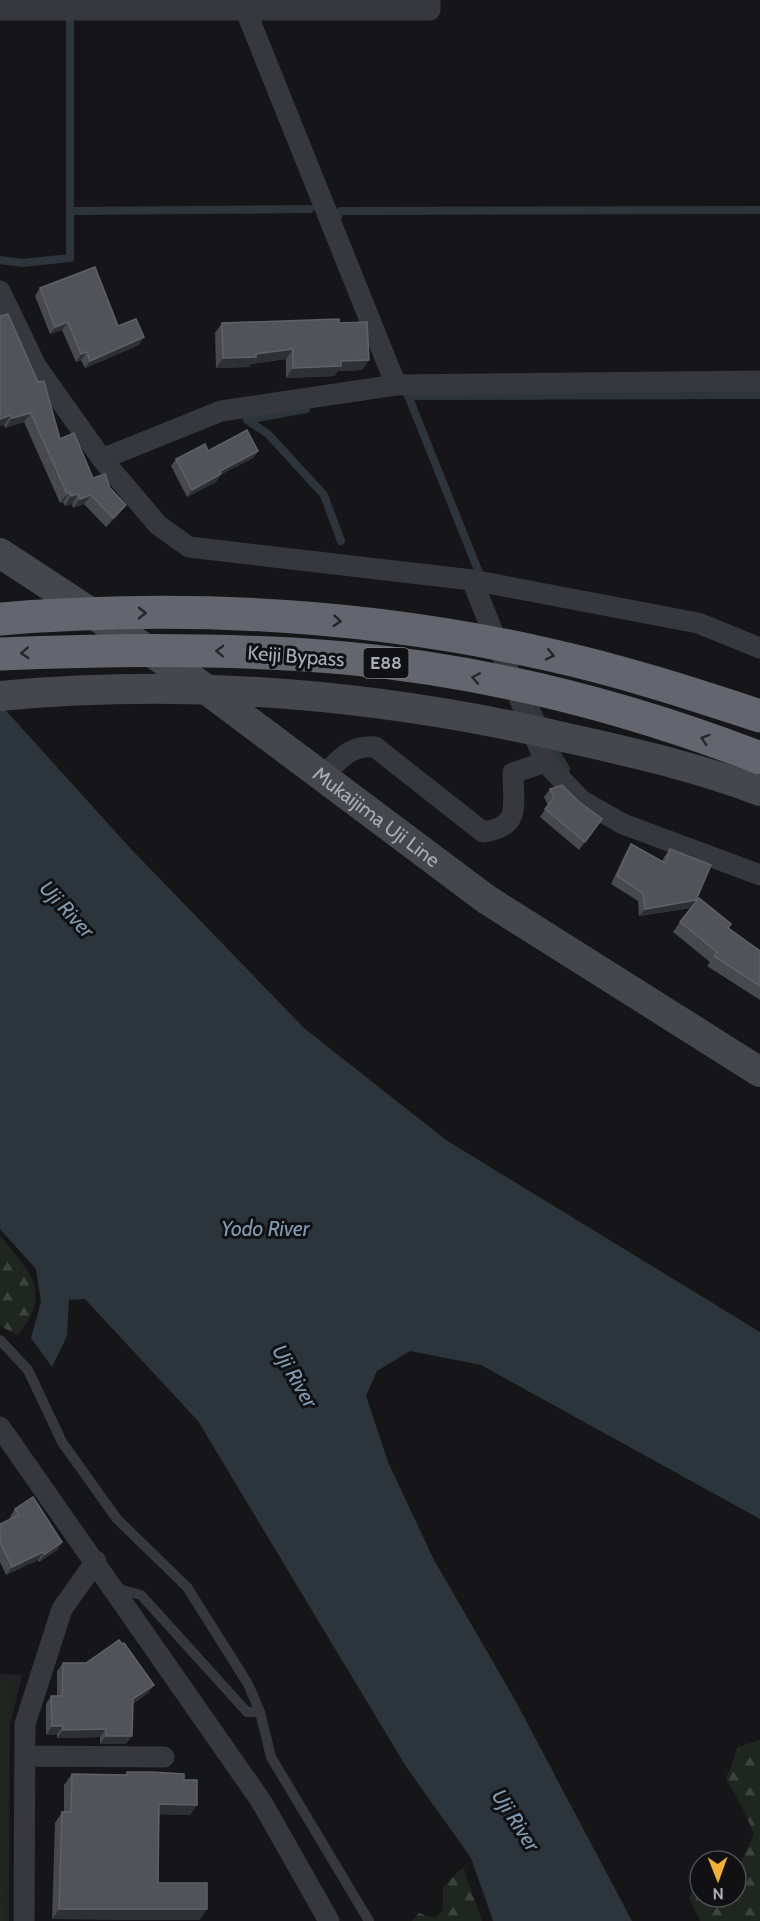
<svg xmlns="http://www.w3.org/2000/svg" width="760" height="1921" font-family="Cabin,sans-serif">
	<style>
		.built { fill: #222225 }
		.grass { fill: #1e261f }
		.forest { fill: url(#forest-firs) }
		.water { fill: #2c353c }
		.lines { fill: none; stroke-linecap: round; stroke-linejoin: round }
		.stream { stroke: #2c353c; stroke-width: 8 }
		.lane { stroke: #37383d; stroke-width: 10 }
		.street { stroke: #37383d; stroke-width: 21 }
		.secondary { stroke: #45474d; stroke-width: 30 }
		.highway { stroke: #63666e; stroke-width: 33 }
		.wall { fill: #47494d }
		.shaded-wall { fill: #2f3033 }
		.building { fill: #525359; stroke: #5f6168; stroke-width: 1.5 }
		.oneway { stroke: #26262a }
		.labels { text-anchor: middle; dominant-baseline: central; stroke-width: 6; stroke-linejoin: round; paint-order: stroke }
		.shield { fill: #111113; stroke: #7b7e86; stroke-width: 1.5 }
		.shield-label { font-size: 18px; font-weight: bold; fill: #a8adb8 }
		.street-label { font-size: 20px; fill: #a8adb8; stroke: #111113 }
		.water-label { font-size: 21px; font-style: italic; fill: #7f9bb3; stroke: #111113 }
	</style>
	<defs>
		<pattern id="forest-firs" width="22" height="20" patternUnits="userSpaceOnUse" patternTransform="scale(1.5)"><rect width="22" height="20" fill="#1e261f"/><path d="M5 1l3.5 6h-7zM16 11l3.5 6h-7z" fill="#3c433d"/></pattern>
	</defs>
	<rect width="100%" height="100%" fill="#161618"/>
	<!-- built -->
	<path class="built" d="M0,1674L22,1675L10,1726L9,1921H0Z"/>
	<!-- grass -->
	<path class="grass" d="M0,1680L13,1683L10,1726L5,1921H0Z"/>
	<!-- forest -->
	<path class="forest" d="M0,1236C30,1272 53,1292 18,1335L0,1326Z
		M760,1740V1921H700L689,1898L697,1879L700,1880V1897H736V1866L741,1862L754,1834L742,1807L726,1779L738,1747Z
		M463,1867L482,1921H412L419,1913L435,1918L443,1910V1887Z"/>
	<!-- water -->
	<path class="water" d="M0,704L131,849L304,1028L446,1140L760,1332V1519L481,1365L410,1351L377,1371L366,1396L388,1462L434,1560L515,1700L632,1921H493L471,1858L405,1765L198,1421L85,1299L69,1300L67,1336L52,1367L31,1338L41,1302L36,1269L0,1229Z"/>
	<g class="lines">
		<!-- stream -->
		<path class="stream" d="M70,211L310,209
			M337,219L340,211L760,210
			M0,260L22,263L70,258V21
			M405,388L482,580
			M408,396L760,395
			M306,409L247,420L268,434L324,495L341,541
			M532,699L543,724
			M551,743L566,769"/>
		<!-- lane -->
		<path class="lane" d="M0,1340L28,1370L62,1442L117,1519L187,1587L248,1684L260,1712L271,1757L369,1921
			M115,1588L141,1595L247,1712H260"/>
		<!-- street -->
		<path class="street" d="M242,1L396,385
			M0,10H430V0
			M0,291L36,366L102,459L158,525L189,547L472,580L698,623L760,648
			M102,459L221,411L396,385L760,381
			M472,580L545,762L581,800L623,824L760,875
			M323,776C340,759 350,745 375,747L483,832C522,827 513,805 513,773L545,762
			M0,1427L261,1801L329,1921
			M25,1756L164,1757
			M24,1921L25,1724L62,1609L96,1561"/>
		<!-- secondary -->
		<g class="secondary">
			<path id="s1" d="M0,553L195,681L486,899L760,1072"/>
			<path d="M0,696C192,678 385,695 572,739C636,753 699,768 760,791"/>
		</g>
		<!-- highway -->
		<path class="highway" d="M0,619C182,604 368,614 546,654C619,670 690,693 760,716
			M0,654C115,649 230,648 345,658C487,671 628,707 760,758"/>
	</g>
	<!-- wall -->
	<path class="wall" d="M40,288L118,326L139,345L85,368L81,360L76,362L62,330L50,334L35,296Z
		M0,316L60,439L93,478L110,488L126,505L119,514L106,527L84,504L73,508L72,504L65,506L63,502L60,503L24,422L5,428L4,425Z
		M222,323H339L369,360L362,370L338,371L334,376L286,378V359L251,364L249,367L216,368L215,333Z
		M208,451H258L253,458L221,474L216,482L187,497L171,466L176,459Z
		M550,789L602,819L579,850L540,817L548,805L544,797Z
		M631,844L662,862L664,857L670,849L696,900L691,908L639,916L638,901L611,884L626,852Z
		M680,922L729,928L760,951V1000L707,966L710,962L673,932Z
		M15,1509L62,1542L57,1550L39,1562L38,1560L6,1575L0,1562V1524L11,1519L10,1517Z
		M63,1663L154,1685L148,1693L133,1704L126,1744H100V1737L57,1738V1734L46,1735V1704L51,1696H57V1671Z
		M127,1772L184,1780L190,1815L159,1814L158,1883L200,1920L52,1919L55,1823L62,1812H64V1785L72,1774L125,1775Z"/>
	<!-- shaded-wall -->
	<path class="shaded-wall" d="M68,322L62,330L50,334L55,327Z
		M144,337L139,345L85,368L90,361Z
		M293,349L286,359L251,364L249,367L216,368L223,358Z
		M87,352L81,360L76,362L81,354Z
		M369,360L362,370L338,371L334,376L286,378L293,368L341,361Z
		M31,413L24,422L5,428L12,418Z
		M11,415L4,425L0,426V419Z
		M258,451L253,458L215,478L220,471Z
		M221,474L216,482L187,497L192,490Z
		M70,492L63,502L60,503L67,494Z
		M78,494L72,504L65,506L71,496Z
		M91,495L84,504L73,508L80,499Z
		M126,505L119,514L106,527L113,518Z
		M696,900L691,908L639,916L645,909Z
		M62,1542L57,1550L39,1562L45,1554Z
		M43,1552L38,1560L6,1575L12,1567Z
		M154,1685L148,1693L128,1707L133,1699Z
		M52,1726H63L57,1734L46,1735Z
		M106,1729L100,1737L57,1738L63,1730Z
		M106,1736H132L126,1744H100Z
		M159,1804L197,1805L190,1815L152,1814Z
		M59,1909H207L200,1920L52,1919Z"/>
	<!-- building -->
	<path class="building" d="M95,267L118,326L136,319L144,337L90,361L87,352L81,354L68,322L55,327L40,288Z
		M8,314L38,382L44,381L60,439L74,433L93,478L105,474L110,488L126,505L113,518L91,495L80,499L78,494L71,496L70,492L67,494L31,413L12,418L11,415L0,419V316Z
		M339,319V323L367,322L369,360L341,361V366L293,368V349L256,354V357L223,358L222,323Z
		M247,430L258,451L220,471L221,474L192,490L176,459L205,444L208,451Z
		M562,785L578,801L602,819L585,842L545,809L554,798L550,789Z
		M631,844L665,863L670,849L711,865L696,900L645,909L643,893L617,876Z
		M699,898L731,924L728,928L760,951V986L714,956L717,952L680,922Z
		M33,1497L62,1542L45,1554L43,1552L12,1567L0,1542V1524L19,1515L15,1509Z
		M119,1640L122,1644L124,1643L154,1685L133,1699L132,1736H106V1729L63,1730V1726H52L51,1696H62L63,1663H86Z
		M127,1772H152L184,1774V1780H197V1805L159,1804L158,1883H207V1909H59L62,1812H71L72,1774L127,1775Z"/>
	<!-- one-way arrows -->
	<defs><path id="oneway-chevron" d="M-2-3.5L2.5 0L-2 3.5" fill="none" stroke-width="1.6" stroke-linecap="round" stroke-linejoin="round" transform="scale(1.5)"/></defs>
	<g class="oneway">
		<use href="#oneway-chevron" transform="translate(142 613)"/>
		<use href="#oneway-chevron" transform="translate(337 621) rotate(5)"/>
		<use href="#oneway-chevron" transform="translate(220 651) rotate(-178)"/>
		<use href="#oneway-chevron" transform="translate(25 653) rotate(177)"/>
		<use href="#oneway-chevron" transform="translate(550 655) rotate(13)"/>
		<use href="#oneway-chevron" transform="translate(476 678) rotate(-169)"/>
		<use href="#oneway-chevron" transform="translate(705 739) rotate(-162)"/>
	</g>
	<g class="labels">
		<!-- shield labels -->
		<rect class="shield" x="363.5" y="648" width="45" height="30" rx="4.5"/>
		<g class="shield-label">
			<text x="386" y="663">E88</text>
		</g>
		<!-- street labels -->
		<g class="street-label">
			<text transform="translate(296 656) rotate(4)">Keiji Bypass</text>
			<text stroke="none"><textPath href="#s1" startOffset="460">Mukaijima Uji Line</textPath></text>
		</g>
		<!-- water labels -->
		<g class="water-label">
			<text transform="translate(67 909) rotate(47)">Uji River</text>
			<text x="265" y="1228">Yodo River</text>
			<text transform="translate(295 1376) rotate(60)">Uji River</text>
			<text transform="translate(516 1820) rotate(57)">Uji River</text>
		</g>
	</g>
	<!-- north arrow -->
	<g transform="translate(718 1879) rotate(179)"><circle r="28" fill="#111113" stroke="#4d4f55" stroke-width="1.5"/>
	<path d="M0-4.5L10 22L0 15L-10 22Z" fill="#f2b134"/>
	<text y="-9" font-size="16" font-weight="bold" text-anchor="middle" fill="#a8adb8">N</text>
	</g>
</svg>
